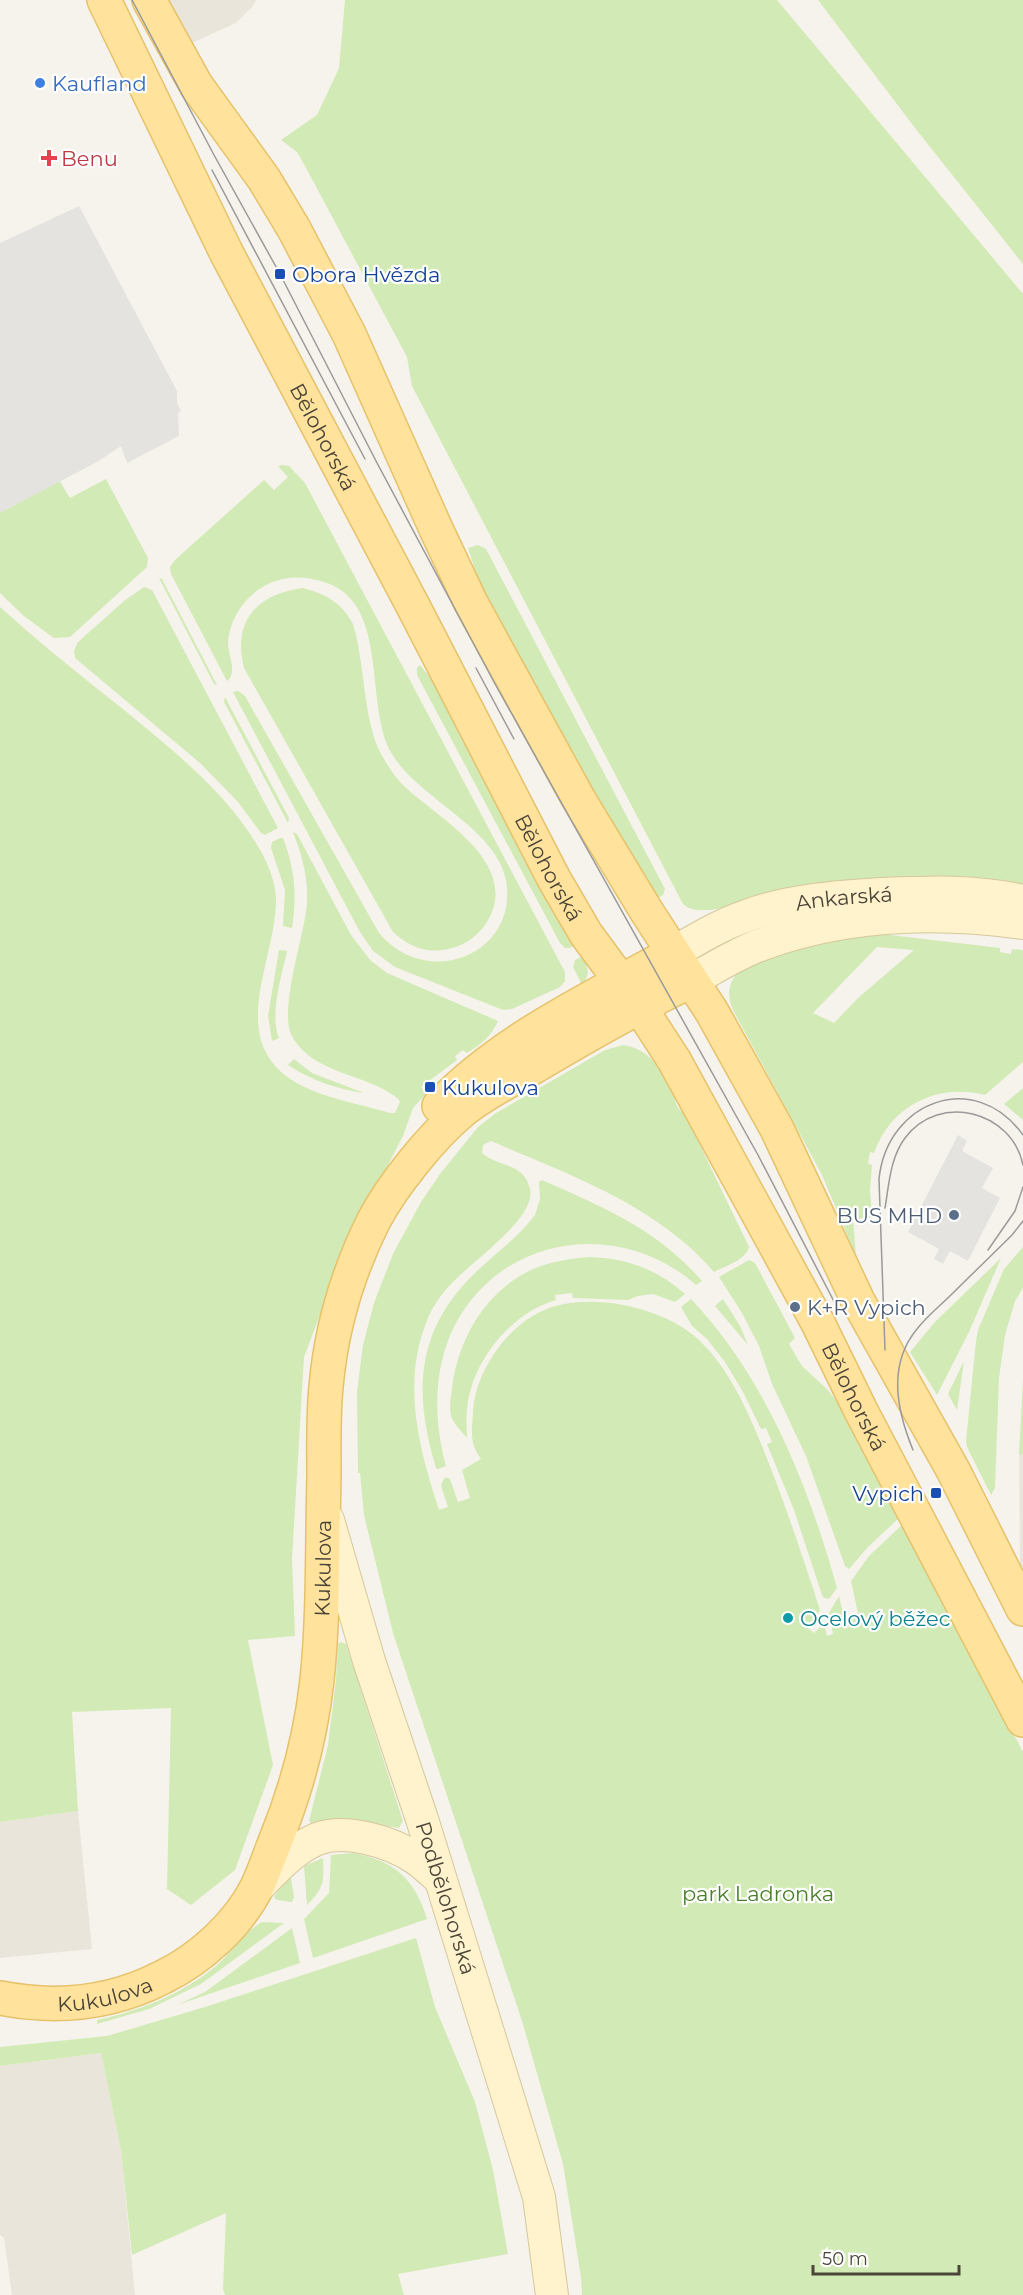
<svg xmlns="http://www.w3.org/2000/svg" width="1023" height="2295" font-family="Montserrat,sans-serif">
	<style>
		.residential { fill: #eae5da }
		.green { fill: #d2eab5; fill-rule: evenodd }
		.parking { fill: #e5e3e0 }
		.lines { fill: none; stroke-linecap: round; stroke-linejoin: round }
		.secondary-casing { stroke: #d6c79b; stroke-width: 34 }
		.primary-casing { stroke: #e6c16a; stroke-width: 36 }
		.secondary { stroke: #fff3cd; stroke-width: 32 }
		.primary { stroke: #ffe39c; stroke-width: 33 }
		.tram { stroke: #9a9a9a; stroke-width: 1.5 }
		.shop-dot { fill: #3f7fe0; stroke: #fff; stroke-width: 2 }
		.health-dot { fill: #e0444e; stroke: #fff; stroke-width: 2 }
		.transit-dot { fill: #1a4fb4; stroke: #fff; stroke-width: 2 }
		.service-dot { fill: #5c6f8a; stroke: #fff; stroke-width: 2 }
		.culture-dot { fill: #0f9aa8; stroke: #fff; stroke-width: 2 }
		.labels { text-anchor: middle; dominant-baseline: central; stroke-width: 4.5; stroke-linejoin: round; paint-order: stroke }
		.shop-label { font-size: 21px; fill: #366cbe; stroke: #fff; text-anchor: start }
		.health-label { font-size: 21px; fill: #be3a42; stroke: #fff; text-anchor: start }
		.transit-label { font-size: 21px; fill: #164399; stroke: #fff; text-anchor: start }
		.street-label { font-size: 21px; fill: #4b4439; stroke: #fff }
		.service-label { font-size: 21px; fill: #4e5e75; stroke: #fff; text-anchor: end }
		.culture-label { font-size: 21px; fill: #0d838f; stroke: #fff; text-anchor: start }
		.park-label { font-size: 21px; fill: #4a7f2a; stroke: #fff }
	</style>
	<rect width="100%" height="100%" fill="#f6f3ec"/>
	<!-- residential -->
	<path class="residential" d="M160,0H256L253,6L236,23L185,46Z
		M1019,1448H1023V1571L1020,1567Z
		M78,1811L92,1949L0,1958V1822Z
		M101,2053L121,2150L135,2295H12L4,2238L0,2235V2066Z"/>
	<!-- green -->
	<path class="green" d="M345,0H777L1023,294V884C968,872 909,876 853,881C827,883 801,885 775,891C752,896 703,922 683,904L412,386L407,357L305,166L297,152L281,140L317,115L339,68Z
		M818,0H1023V264L915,128Z
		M282,465L289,466L305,483L565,972V981L560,987L512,1009L503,1010L395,967L373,951L360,932L233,692L238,691L245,696L379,933C428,991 519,954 506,880C496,828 419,799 392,754C363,706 391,602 324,582C311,578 297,576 283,579C253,585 230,613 228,643C228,655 238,673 227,681L171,574L170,567L175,560L264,480L274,490L288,477L278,466Z
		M106,479L148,558L147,567L70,637L54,638L25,617L0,593V512L59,480L70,498Z
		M478,545L486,549L665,889L663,895L653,901L490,616L468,548Z
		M159,578L162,579L217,685L214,684Z
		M144,587L152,590L278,828L265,835L261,833L238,802L200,763L75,658L74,650L78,642L124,601Z
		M303,588C326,594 342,603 353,624C365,663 363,720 381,754C388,766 395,778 405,787C441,820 522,864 487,922C477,938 461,948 442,950C423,953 406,944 393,932L244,668C232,621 257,594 303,588Z
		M0,607C41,644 85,679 129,714C175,752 224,791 256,843C266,859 275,879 276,898C277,960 224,1039 295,1082C322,1098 360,1104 390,1113H395L400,1102C397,1096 392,1095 387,1091C355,1073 308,1070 291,1034C280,1010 302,940 306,912C310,883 303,858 293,832L297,834L351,935L370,960L387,973L498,1021C491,1037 481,1044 467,1053L463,1050L455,1056L457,1060L421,1087L426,1094L413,1108L403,1136L347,1244L304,1357L292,1559L295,1636L248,1640L273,1765L235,1870L191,1905L167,1889L171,1708L72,1712L78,1811L0,1822Z
		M420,665L445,696L578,943L570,948H565L560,943L417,675V668Z
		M225,697L289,818L288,823L224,702Z
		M280,838H283C295,869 297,895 292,928L283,926L285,890L271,848L272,842Z
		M882,934L1000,948V952L1011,954L1012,949L1023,950V1062L985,1095C936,1083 891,1106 874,1153L870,1152L868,1164L872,1165L870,1190L872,1218L853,1219L856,1256L822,1175L733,1010C715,967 765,957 795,949C811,945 828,940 845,937C857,934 870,935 882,934ZM877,947L914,950L858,998L834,1023L813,1013Z
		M279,950L287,951C282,975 269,1015 279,1038L272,1041L268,1016Z
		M585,955L588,973L583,987L573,967L575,960Z
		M623,1045C653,1050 661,1071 675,1095C674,1104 678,1109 685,1114L749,1247C746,1260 725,1266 714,1272C655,1204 571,1176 491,1141L483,1145L482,1153C499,1168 523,1161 530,1189C537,1216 475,1260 457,1278C444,1290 432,1306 426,1323C402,1385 419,1449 439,1510L448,1507L441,1485L445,1477L450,1479L458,1502L470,1498L462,1470L481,1459C469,1442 472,1432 473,1412C475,1373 506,1327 542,1311C588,1290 665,1307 700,1341C729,1369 747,1409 762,1446C784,1500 802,1555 820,1610L809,1629L814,1633L821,1626L825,1628L827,1636L833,1634L829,1613L839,1596L844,1617L858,1613L851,1581L869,1556L904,1523L1023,1752V2295H582L581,2277L563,2164L522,2021L393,1633L364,1515L360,1473H358L357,1392L363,1345L374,1303L393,1254L421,1202L440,1174L478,1127L496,1113L605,1050Z
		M294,1059L312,1073L364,1093C340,1090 308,1079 288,1065Z
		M1023,1088V1120L1004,1104Z
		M542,1180C603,1207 657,1229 702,1281L696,1285C622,1219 505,1233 456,1323C433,1366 433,1419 446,1466L438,1469L436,1468C413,1392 416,1330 475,1273C495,1253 519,1237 535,1215L540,1199L539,1182Z
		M1023,1247V1288L1015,1301L1005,1335L999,1378L995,1488L991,1495L967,1447L966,1441L976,1341L978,1330L1004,1269Z
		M589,1257C626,1258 657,1269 685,1294L675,1302L653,1294L638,1296L628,1300L573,1298L572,1293L555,1295L556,1300C515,1312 481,1351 470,1392C466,1407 466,1423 467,1438C462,1432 453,1423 451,1416C449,1408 451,1396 452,1388C458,1341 483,1295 527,1272C546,1262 568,1259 589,1257Z
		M1001,1258L969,1332L937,1395L910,1352L935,1322Z
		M749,1260L755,1263L795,1338L789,1344L802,1366L828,1390L855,1425L899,1518L867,1548L849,1569L845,1566L806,1456L772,1384L759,1346L742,1313L719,1277Z
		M691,1299C765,1377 808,1484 837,1588L829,1599L824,1598L822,1595L794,1510L767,1444L772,1442L766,1428L761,1429L743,1392L725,1362L707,1339L692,1326L681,1307Z
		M723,1299L740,1326L748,1345L715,1306Z
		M964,1361L957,1410L948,1394Z
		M1023,1379V1454H1019L1023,1380Z
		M340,1642L346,1644L403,1821L399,1828L353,1821L313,1825L309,1821L328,1745L336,1680L338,1644Z
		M353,1853C395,1861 415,1879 427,1919L313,1958L304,1919L329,1893L331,1855Z
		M323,1858C324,1882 324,1888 307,1905L304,1866Z
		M288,1876L291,1878L294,1897L292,1902L277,1900L274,1897Z
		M262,1922L284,1923L201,1984L149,2009L97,2024V2020C139,2011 180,1995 215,1967C231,1953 243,1933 262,1922Z
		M292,1928L300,1963L177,2005L205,1992Z
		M416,1938L435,2007L475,2102L493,2170L508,2254L398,2274L404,2295H225L223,2289L226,2213L132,2255L121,2150L101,2053L0,2066V2047L107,2036L205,2007Z"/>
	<!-- parking -->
	<path class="parking" d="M79,206L177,391V403L181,411L178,413L179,436L127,463L121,446L97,462L0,513V243Z
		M958,1135L967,1141L962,1151L993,1168L982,1188L1000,1198L968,1261L950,1251L943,1264L934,1259L939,1249L908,1232Z"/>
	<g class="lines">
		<!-- secondary casing -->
		<g class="secondary-casing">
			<g id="secondary">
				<path id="s1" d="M673,953C697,939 720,925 746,916C790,900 835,897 882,894C929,892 976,890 1023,901"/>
				<path d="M691,981C714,968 736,954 760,945C844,914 936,911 1023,923"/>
				<path id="s2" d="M328,1520L369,1661L422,1819L539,2197L552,2295"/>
				<path d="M256,1889C274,1871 293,1849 317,1839C346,1828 391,1842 415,1858C424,1864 432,1872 440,1879"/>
			</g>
		</g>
		<!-- primary casing -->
		<g class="primary-casing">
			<g id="primary">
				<path id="s3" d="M104,0L226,252L413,606L554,879L586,934L639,1006L674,1060L818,1323L860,1409L1023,1720"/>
				<path d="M149,0L196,85L264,179L294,229L349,334L436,529L471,603L578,798L647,912L712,1012L777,1129L858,1301L953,1470L1023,1609"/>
				<path d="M439,1106C503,1039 592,998 673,953"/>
				<path id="s4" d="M0,1998C56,2009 111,2004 163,1977C200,1959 238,1925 257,1887C264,1872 269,1857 275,1842C296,1791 311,1735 317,1680C324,1613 322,1545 324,1478C324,1448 323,1417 326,1387C331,1330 348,1272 374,1220C392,1186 431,1137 461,1112C482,1094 508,1082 532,1068C584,1037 636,1007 691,981"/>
			</g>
		</g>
		<!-- secondary -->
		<use href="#secondary" class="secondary"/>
		<!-- primary -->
		<use href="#primary" class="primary"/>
		<!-- tram -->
		<path class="tram" d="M132,0L214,155L280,274L376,461L494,682L758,1155L839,1311
			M212,170L365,459
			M476,668L514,739
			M885,1208C889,1185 890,1158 905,1138C939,1092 1012,1111 1023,1165
			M988,1250L1015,1211L1023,1187
			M885,1350L879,1179C887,1101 975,1068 1023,1135
			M913,1450C897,1411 887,1365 917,1329C927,1316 941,1305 953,1293C972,1274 992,1255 1012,1235L1023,1221"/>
	</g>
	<!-- markers -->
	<circle class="shop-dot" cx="40" cy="83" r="6"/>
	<path class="health-dot" d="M46 149h6v6h6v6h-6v6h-6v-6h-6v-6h6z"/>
	<g class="transit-dot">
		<rect x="274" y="268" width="12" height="12" rx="3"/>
		<rect x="424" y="1081" width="12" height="12" rx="3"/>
		<rect x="930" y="1487" width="12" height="12" rx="3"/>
	</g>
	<g class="service-dot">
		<circle cx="954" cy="1215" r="6"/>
		<circle cx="795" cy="1307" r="6"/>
	</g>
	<circle class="culture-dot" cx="788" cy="1618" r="6"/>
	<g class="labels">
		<!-- shop labels -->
		<g class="shop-label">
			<text x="52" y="83">Kaufland</text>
		</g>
		<!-- health labels -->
		<g class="health-label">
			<text x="61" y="158">Benu</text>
		</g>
		<!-- transit labels -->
		<g class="transit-label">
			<text x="292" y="274">Obora Hvězda</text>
			<text x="442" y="1087">Kukulova</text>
			<text x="924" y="1493" text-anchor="end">Vypich</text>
		</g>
		<!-- street labels -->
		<g class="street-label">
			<text stroke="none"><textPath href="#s3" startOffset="489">Bělohorská</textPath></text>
			<text stroke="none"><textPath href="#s3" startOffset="975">Bělohorská</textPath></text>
			<text stroke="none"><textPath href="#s1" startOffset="182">Ankarská</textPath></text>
			<text stroke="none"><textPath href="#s3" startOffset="1587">Bělohorská</textPath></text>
			<text stroke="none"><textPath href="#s4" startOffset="628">Kukulova</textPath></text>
			<text stroke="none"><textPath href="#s2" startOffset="396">Podbělohorská</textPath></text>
			<text stroke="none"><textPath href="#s4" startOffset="106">Kukulova</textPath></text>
		</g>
		<!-- service labels -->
		<g class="service-label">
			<text x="942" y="1215">BUS MHD</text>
			<text x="807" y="1307" text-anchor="start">K+R Vypich</text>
		</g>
		<!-- culture labels -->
		<g class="culture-label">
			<text x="800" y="1618">Ocelový běžec</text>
		</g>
		<!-- park labels -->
		<g class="park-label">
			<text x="758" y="1893">park Ladronka</text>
		</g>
	</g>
	<!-- scale -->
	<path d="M813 2265v9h146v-9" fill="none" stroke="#4b4439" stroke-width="3"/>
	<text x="822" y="2265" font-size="18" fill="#4b4439" stroke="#ffffff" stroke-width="4.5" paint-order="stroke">50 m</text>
</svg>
